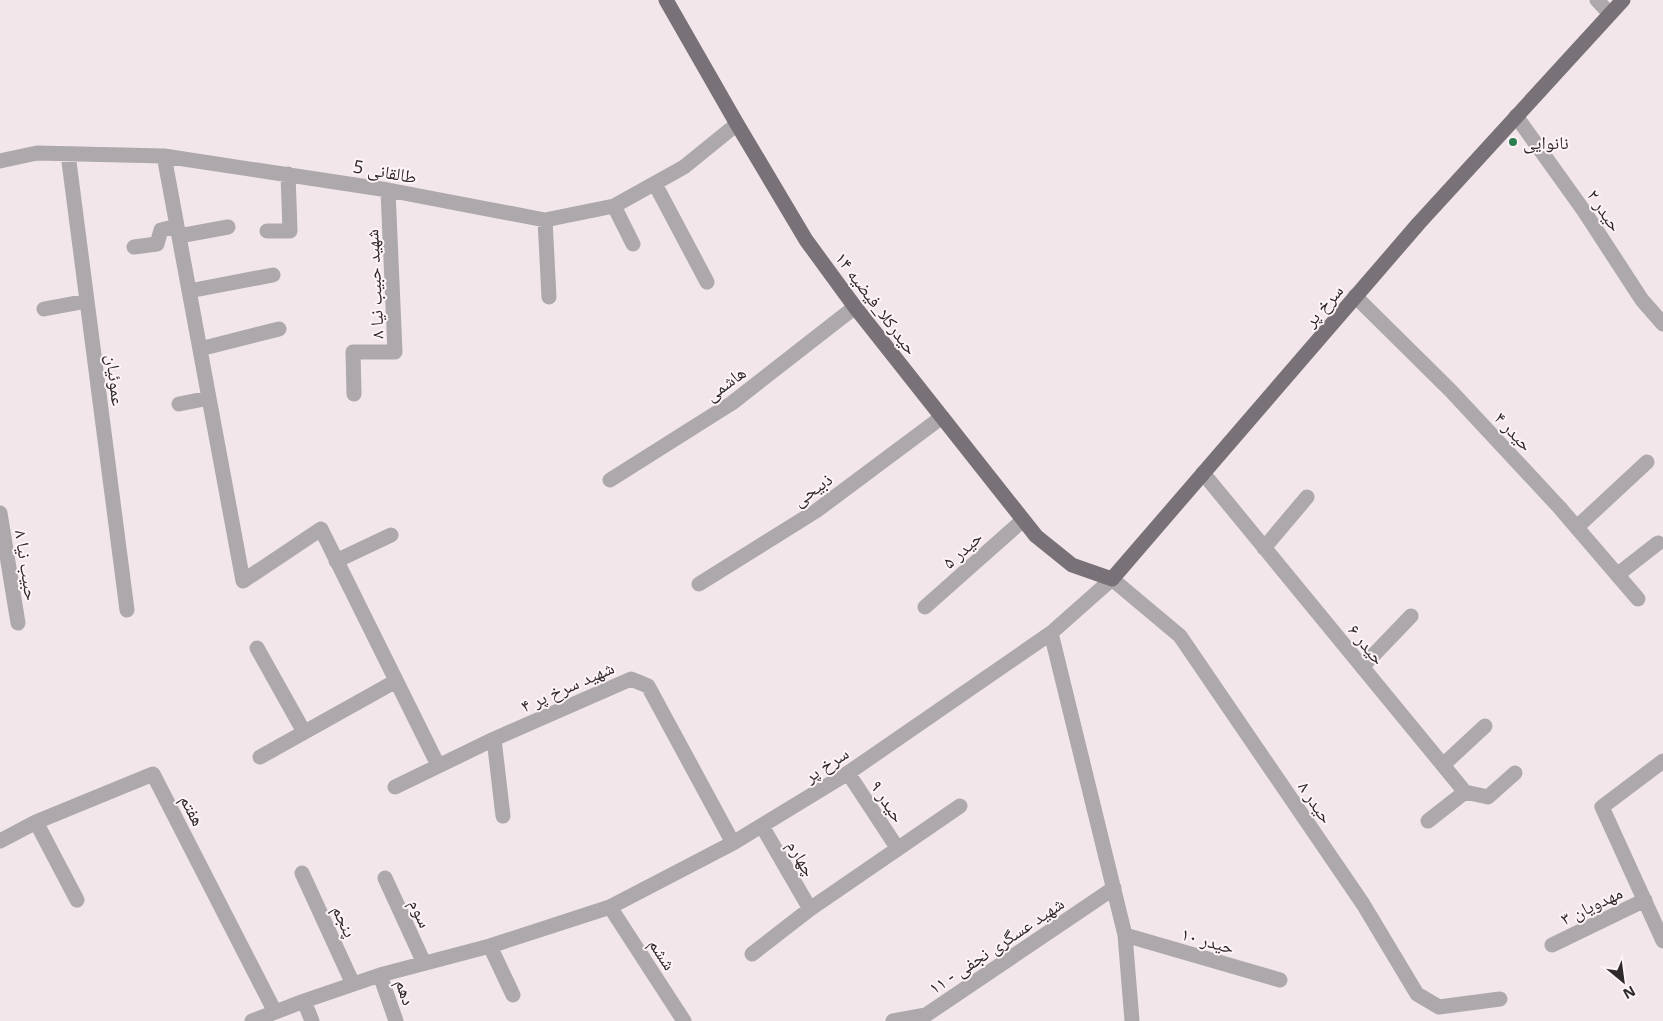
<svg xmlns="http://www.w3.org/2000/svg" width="1663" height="1021" font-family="'Open Sans','Noto Naskh Arabic',sans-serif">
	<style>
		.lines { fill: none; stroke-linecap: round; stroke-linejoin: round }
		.minor { stroke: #aca8ac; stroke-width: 15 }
		.major { stroke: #787278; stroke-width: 15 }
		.poi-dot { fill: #2c7d4f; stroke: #fef4f7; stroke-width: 2 }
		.labels { text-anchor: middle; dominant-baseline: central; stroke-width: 4; stroke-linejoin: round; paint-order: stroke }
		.poi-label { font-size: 18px; fill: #2e292b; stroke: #fef4f7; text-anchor: start }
		.street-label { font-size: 18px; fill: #2e292b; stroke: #fef4f7 }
	</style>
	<rect width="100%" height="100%" fill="#f2e6ea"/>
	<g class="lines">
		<!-- minor -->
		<path class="minor" d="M1597,0L1610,14
			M1516,116L1584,211L1642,300L1663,324
			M68,154L127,610
			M164,156L243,581L321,529L438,765
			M0,161L37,153L164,156L388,190L545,220L614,206L684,167L737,124
			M655,184L707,282
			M614,206L633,244
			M545,220L549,297
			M267,231H290L288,174
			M179,236L228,227
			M134,247L157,244L161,230L177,226
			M189,291L273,275
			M1355,296L1451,391L1560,508L1638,599
			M44,309L87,301
			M200,349L279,329
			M354,394L353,352H395L388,190
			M179,404L209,398
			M1203,473L1465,792L1488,797L1515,773
			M610,480L732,403L855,307
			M0,513L18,623
			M1577,527L1647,462
			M1264,548L1307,497
			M336,561L391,535
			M1617,575L1658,543
			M699,584L816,511L942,417
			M925,607L1023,520
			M1051,633L1125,935L1132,1021
			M257,648L304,732
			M1362,667L1411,616
			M494,739L503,816
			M260,757L396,681
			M1663,761L1602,807L1663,941
			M1443,765L1485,726
			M848,773L898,849
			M395,787L494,739L631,679L648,686L733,843
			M1428,821L1465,792
			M36,822L77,900
			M762,826L810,909
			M0,841L36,822L153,774L275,1012
			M302,873L353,984
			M385,878L424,963
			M610,907L684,1021
			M1125,935L1280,980
			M1552,945L1645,900
			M490,946L513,995
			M752,954L810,909L960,806
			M380,975L396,1021
			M304,1001L312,1021
			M252,1021L304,1001L380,975L490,946L610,907L733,843L848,773L1051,633L1112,579L1180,636L1363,904L1417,994L1439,1007L1500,999
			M893,1021L926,1015L1114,888"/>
		<!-- major -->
		<path class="major" d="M666,0L737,124L806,240L855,307L1036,536L1072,565L1112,579L1419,223L1623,0"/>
	</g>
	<!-- markers -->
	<circle class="poi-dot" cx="1513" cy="142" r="5"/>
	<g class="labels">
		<!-- poi labels -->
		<g class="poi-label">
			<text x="1523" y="142">نانوایی</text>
		</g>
		<!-- street labels -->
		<g class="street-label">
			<text transform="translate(385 171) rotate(10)">طالقانی 5</text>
			<text transform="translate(1605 210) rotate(56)">حیدر ۲</text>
			<text transform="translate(374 284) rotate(-93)">شهید حبیب نیا ۸</text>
			<text transform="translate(877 303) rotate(53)">حیدرکلا_فیضیه ۱۴</text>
			<text transform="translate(1323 305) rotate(-49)">سرخ پر</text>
			<text transform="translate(116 380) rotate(83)">عموئیان</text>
			<text transform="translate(725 383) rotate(-36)">هاشمی</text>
			<text transform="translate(1514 431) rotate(47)">حیدر ۴</text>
			<text transform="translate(812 489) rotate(-35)">ذبیحی</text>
			<text transform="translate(962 549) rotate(-42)">حیدر ۵</text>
			<text transform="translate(27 565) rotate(81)">۸ حبیب نیا</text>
			<text transform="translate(1367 644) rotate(51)">حیدر ۶</text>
			<text transform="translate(567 686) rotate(-24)">شهید سرخ پر ۴</text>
			<text transform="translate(826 764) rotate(-33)">سرخ پر</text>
			<text transform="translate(888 801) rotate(57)">حیدر ۹</text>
			<text transform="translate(1316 802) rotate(56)">حیدر ۸</text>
			<text transform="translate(193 810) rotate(63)">هفتم</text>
			<text transform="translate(802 858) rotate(60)">چهارم</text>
			<text transform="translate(1591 905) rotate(-26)">مهدویان ۳</text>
			<text transform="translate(421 913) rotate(65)">سوم</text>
			<text transform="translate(345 921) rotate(65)">پنجم</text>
			<text transform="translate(1208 940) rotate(16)">حیدر ۱۰</text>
			<text transform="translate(996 945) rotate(-34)">شهید عسگری نجفی - ۱۱</text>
			<text transform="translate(663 954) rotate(57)">ششم</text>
			<text transform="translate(406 992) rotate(71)">دهم</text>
		</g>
	</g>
	<!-- north arrow -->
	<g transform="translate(1623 981) rotate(151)" stroke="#fef4f7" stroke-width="4" paint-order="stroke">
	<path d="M0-4L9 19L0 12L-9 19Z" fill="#2e292b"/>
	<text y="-8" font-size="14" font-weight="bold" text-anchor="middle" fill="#2e292b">N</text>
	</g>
</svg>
